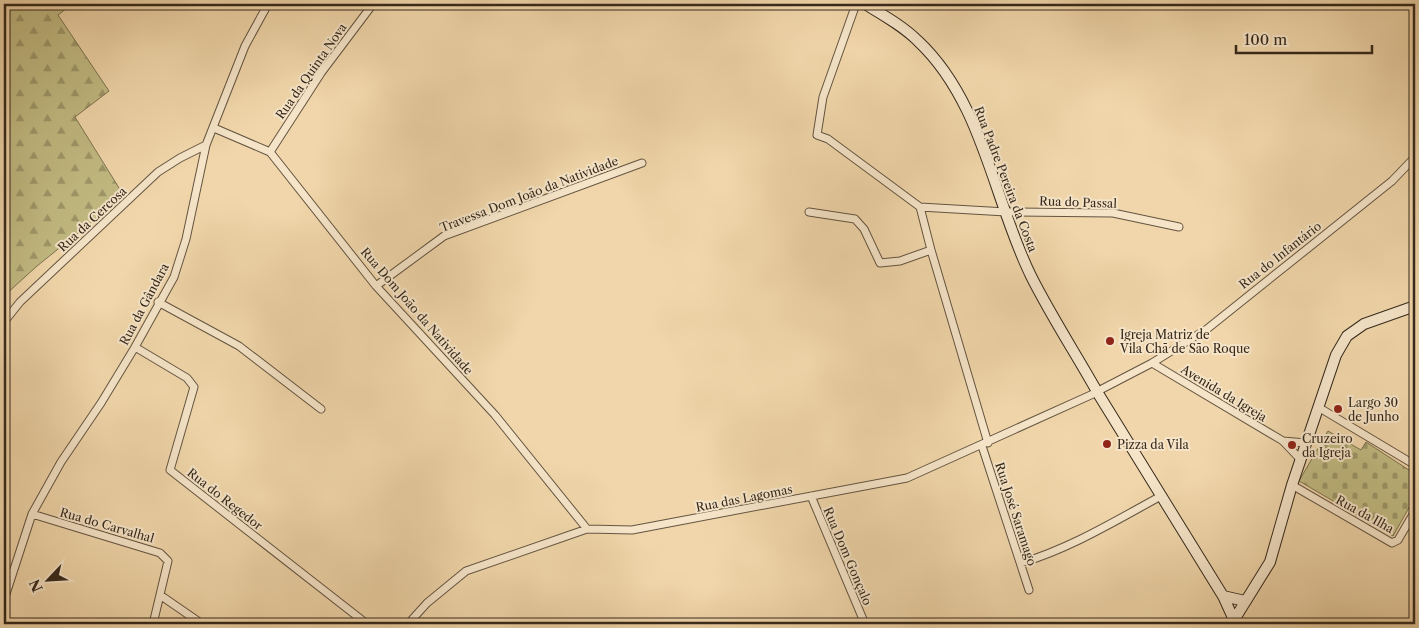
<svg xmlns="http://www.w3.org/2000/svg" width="1419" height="628" font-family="'Libre Caslon Text',serif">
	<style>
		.forest { fill: url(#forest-firs); stroke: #7c7250 }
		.cemetery { fill: url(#cemetery-stones); stroke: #7c7250 }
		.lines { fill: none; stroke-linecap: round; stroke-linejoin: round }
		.street-casing { stroke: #645440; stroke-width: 9 }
		.secondary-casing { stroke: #36291c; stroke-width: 12 }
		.street { stroke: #f5e4c8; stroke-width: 7 }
		.secondary { stroke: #f5e4c8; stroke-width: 10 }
		.poi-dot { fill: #8f2418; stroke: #f5e4c8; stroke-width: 2 }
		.labels { text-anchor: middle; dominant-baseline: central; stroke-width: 4; stroke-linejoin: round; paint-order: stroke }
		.street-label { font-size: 12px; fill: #36291c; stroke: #f5e4c8 }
		.poi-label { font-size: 12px; fill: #36291c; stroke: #f5e4c8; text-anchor: start }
	</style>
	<defs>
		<pattern id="forest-firs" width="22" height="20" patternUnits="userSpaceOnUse" patternTransform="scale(1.25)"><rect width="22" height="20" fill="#c2bb83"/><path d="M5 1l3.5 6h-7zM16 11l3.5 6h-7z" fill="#9e986a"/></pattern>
		<pattern id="cemetery-stones" width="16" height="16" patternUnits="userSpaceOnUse" patternTransform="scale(1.25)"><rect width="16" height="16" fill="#c2bb83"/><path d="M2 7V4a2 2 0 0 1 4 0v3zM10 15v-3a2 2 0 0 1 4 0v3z" fill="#9e986a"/></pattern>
	</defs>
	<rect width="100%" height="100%" fill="#f0d6aa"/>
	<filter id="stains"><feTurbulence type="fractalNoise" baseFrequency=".004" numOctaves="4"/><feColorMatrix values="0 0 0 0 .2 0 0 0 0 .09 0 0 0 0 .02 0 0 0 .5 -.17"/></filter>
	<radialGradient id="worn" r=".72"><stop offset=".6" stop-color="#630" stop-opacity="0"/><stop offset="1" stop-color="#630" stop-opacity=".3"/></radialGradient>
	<!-- forest -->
	<path class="forest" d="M4,4H72L58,15L109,91L75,117L124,196L37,266L4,296Z"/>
	<!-- cemetery -->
	<path class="cemetery" d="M1328,431L1361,450L1366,442L1415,474V497L1393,536L1299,481Z"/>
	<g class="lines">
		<!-- street casing -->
		<g class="street-casing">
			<path id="street" d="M856,4L823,97L817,135L828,139L920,207
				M214,128L270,152L376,286L495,415L587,529
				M270,152L321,73L373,4
				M809,212L855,219L864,229L880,263L900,261L931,250L920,207L1006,212L1113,213L1179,227
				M931,250L988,443
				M376,286L444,236L642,163
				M158,302L239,346L321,409
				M4,322L20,302L158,172L180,158L206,145
				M135,347L187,378L194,387L170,470L367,624
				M1152,363L1207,329L1392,181L1415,157
				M1100,390L1152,363L1283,441L1301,460
				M1318,407L1415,465
				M1283,441L1306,443
				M982,446L1029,590
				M1292,485L1392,543L1398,540L1415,511
				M811,496L865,624
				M32,514L160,553L168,561L153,624
				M1021,563C1071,548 1115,521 1161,496
				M160,595L202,624
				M4,600L32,514L61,462L101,403L135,347L174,277L186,239L206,145L245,46L268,4
				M408,624L427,603L466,571L587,529L632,530L907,478L1093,394"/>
		</g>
		<!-- secondary casing -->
		<g class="secondary-casing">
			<path id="secondary" d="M865,4C883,15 903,26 918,41C983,102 993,199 1031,276C1050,314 1074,351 1095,388
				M1099,395L1223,596L1234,620
				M1223,596L1245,601
				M1234,624V620L1270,562L1292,485L1336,355L1347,336L1364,324L1415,306"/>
		</g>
		<!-- street -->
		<use href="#street" class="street"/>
		<!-- secondary -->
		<use href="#secondary" class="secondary"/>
	</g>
	<!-- markers -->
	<g class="poi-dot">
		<circle cx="1110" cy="341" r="5"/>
		<circle cx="1338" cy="409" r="5"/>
		<circle cx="1107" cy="444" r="5"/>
		<circle cx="1292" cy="445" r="5"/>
	</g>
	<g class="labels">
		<!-- street labels -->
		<g class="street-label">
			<text transform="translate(311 71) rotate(-55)">Rua da Quinta Nova</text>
			<text transform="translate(1006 179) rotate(69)">Rua Padre Pereira da Costa</text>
			<text transform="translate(529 194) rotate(-21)">Travessa Dom João da Natividade</text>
			<text transform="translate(1078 202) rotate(2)">Rua do Passal</text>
			<text transform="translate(92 219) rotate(-43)">Rua da Cercosa</text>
			<text transform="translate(1280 255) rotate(-38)">Rua do Infantário</text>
			<text transform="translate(144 304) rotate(-62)">Rua da Gândara</text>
			<text transform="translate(417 311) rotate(49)">Rua Dom João da Natividade</text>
			<text transform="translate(1224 393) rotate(31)">Avenida da Igreja</text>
			<text transform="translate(744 498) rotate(-11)">Rua das Lagomas</text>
			<text transform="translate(225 499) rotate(38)">Rua do Regedor</text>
			<text transform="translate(1016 514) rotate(72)">Rua José Saramago</text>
			<text transform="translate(1365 514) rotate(29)">Rua da Ilha</text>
			<text transform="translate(107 525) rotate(16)">Rua do Carvalhal</text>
			<text transform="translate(848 556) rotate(67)">Rua Dom Gonçalo</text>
		</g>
		<!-- poi labels -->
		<g class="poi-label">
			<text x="1120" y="334">Igreja Matriz de<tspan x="1120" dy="14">Vila Chã de São Roque</tspan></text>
			<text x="1348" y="402">Largo 30<tspan x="1348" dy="14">de Junho</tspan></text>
			<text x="1302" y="438">Cruzeiro<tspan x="1302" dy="14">da Igreja</tspan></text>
			<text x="1117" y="444">Pizza da Vila</text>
		</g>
	</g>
	<!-- margin -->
	<rect width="1419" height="628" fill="none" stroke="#f0d6aa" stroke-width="20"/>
	<rect x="5" y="5" width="1409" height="618" fill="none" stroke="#36291c" stroke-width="2.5"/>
	<rect x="10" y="10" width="1399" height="608" fill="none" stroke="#36291c"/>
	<!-- north arrow -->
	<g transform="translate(48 580) rotate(245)" stroke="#f5e4c8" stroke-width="4" paint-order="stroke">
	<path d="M0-4L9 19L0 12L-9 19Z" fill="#36291c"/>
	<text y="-8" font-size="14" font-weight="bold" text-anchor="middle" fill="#36291c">N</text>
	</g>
	<!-- scale -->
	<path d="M1236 45v8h136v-8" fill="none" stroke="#36291c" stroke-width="2.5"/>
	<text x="1244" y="45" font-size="15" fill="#36291c" stroke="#f5e4c8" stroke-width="4" paint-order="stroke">100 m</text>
	<rect width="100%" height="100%" filter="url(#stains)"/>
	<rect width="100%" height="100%" fill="url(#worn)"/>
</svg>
